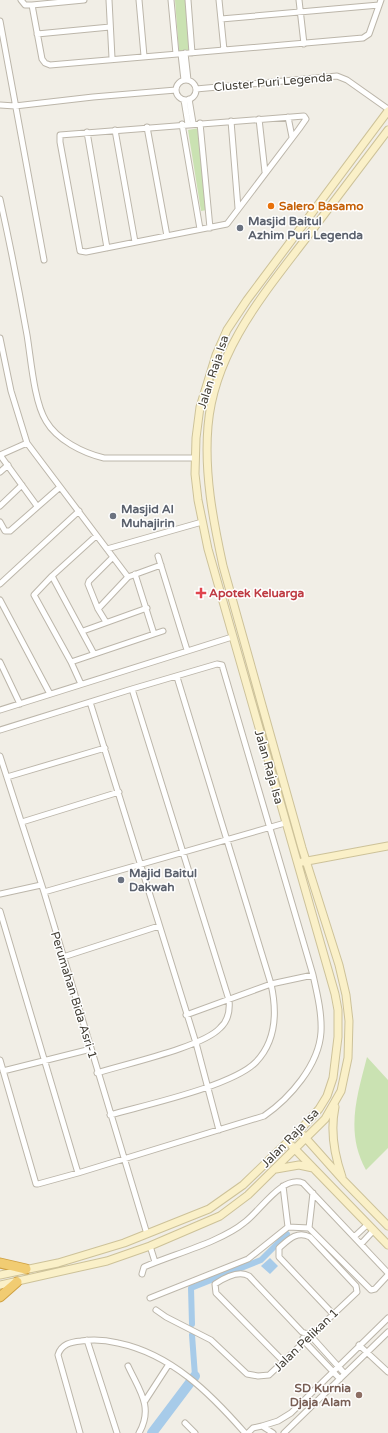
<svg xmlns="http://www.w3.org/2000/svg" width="388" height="1433" font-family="'Varela Round',sans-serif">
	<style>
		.green { fill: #cae2b2 }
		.water { fill: #a7cbe9 }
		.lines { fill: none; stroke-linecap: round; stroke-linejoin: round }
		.canal { stroke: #a7cbe9; stroke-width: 6 }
		.river { stroke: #a7cbe9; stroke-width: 10 }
		.street-casing { stroke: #bcb6aa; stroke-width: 7 }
		.secondary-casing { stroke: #cdc299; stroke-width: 9 }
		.highway-casing { stroke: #cfa142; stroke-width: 11 }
		.street { stroke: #fff; stroke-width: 5 }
		.secondary { stroke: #faf0c8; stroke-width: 7 }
		.highway { stroke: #f1cc72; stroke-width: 9 }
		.food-dot { fill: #e8710a; stroke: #fff; stroke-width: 1.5 }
		.worship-dot { fill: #6b7280; stroke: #fff; stroke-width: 1.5 }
		.health-dot { fill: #e0444e; stroke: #fff; stroke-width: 1.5 }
		.education-dot { fill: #8d6e63; stroke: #fff; stroke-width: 1.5 }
		.labels { text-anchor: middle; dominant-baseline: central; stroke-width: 3; stroke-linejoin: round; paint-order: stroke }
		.street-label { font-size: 12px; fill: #433f36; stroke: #fff }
		.food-label { font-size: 12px; font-weight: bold; fill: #c56008; stroke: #fff; text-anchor: start }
		.worship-label { font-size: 12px; font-weight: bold; fill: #5b616d; stroke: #fff; text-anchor: start }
		.health-label { font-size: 12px; font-weight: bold; fill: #be3a42; stroke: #fff; text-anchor: start }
		.education-label { font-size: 12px; font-weight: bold; fill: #785e54; stroke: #fff; text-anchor: end }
	</style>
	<rect width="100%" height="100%" fill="#f1eee6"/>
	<!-- green -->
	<path class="green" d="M175,0H187L190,52H179Z
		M199,128L207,210L201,211L188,130Z
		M367,1057L388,1080V1148L366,1170C345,1132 357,1096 367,1057Z"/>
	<!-- water -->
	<path class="water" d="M270,1258L278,1266L270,1274L261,1266Z"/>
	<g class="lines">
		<!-- canal -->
		<path class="canal" d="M192,1324L191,1288L261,1260L287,1234
			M192,1335L195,1376"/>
		<!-- river -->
		<path class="river" d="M152,1433L195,1376"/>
		<!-- street casing -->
		<g class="street-casing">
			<path id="street" d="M21,0L25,5H32L42,59L45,63L50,65L363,38L369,34L381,0
				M109,0L112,58
				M139,0L144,56
				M171,0L176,54
				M188,0L192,53
				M219,0L224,50
				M299,0L304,44
				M32,5L84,0
				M221,19L379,5
				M0,21L44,260
				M37,34L110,27
				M185,53L188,80
				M181,54L184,80
				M176 90a10 10 0 1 1 20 0a10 10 0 1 1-20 0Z
				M196,89L337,76L347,80L388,109
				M189,99L193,123
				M184,100L188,124
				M0,105L15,106L93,97L176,90
				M304,116L306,119L299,129L227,224L86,252L80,251L60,142V135Z
				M288,117L292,137
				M259,119L265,172
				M231,121L238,208
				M200,123L210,228
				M182,124L200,229
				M147,127L167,236
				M115,130L135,242
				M87,132L107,248
				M0,199C10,244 19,290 27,335C31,359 34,402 46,421C57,440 83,453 104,458H195
				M0,338L11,391L27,443L128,577
				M0,455L37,506
				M0,455L27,443
				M0,472L8,465
				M0,506L22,485
				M0,522L5,531H10L60,487
				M107,549L202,522
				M158,556L187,650
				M52,576L94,654
				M0,584L79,511
				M0,600L50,694
				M98,609L128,577L161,565
				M106,622L98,609L88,584L89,581L113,557
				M83,631L147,608
				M154,634L163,631
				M0,662L20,704
				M71,662L154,634L135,574
				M81,684L71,662L34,595L52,576L96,536
				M90,702L196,1043L219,1130
				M0,710L232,637
				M0,730L132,689L217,664L222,665L313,975C317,993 322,1013 321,1032C319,1065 290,1098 264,1116L78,1173L38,1184H36L0,1060
				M0,756L44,892L147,1234
				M7,777L105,748
				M22,822L119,792
				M44,892L285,823
				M0,894L41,885
				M0,911L78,1173
				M63,957L159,926
				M186,1015L271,984L313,975
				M3,1071L91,1049
				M97,1073C125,1064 203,1047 220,1028C228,1021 230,1010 229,1000L132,689
				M110,1115C145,1105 233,1086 256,1062C277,1040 277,1011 271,984L177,677
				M288,1227L309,1228L371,1290L375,1289L388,1275
				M309,1228L313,1193
				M354,1237L368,1224
				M361,1244L374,1230
				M150,1246L155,1262
				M142,1274L144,1267C174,1254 221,1242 245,1222C261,1210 282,1175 303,1183L388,1273
				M150,1298L248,1259L288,1227L283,1186
				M156,1310L166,1317L211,1340L247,1374L258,1376L269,1375L357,1292L356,1286L310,1237C297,1230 288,1240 279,1248V1257L333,1314
				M303,1338L304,1341L340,1379
				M87,1340L117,1433
				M359,1345L388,1372
				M283,1361L216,1293L215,1284C224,1278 239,1270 249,1276L302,1332L310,1335L345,1374
				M128,1366C139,1390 154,1407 139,1433
				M145,1401L169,1364
				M185,1423L195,1433
				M262,1426L278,1421L291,1413L388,1318
				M80,1433L58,1355C61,1344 71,1342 81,1341C93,1339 106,1340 118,1343C171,1354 210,1393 245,1433
				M248,1433L253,1428L262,1426L273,1433
				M284,1433L388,1332"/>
		</g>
		<!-- secondary casing -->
		<g class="secondary-casing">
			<path id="secondary" d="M302,862L388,846
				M335,1107C330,1131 334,1154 342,1177
				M303,1135L344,1181L388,1226
				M292,1146L388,1245
				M276,1169L299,1165L313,1168
				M0,1275L58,1263L124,1243L209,1209L243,1185L299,1131L319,1109L327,1096L333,1078L338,1037V1010L335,994L208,549L198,500L195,474L196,438L200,407L216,355L227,330L247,300L388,111
				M0,1285L107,1261L150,1246L220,1216L248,1195L325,1119L341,1091L348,1058L349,1021L346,995L339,965L302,848L223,566C213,520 204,473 208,426C214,353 262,296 304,241C332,204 360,167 388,130"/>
		</g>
		<!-- highway casing -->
		<g class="highway-casing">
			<path id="highway" d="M0,1263L26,1269
				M0,1297L17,1282"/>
		</g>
		<!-- street -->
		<use href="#street" class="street"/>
		<!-- secondary -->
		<use href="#secondary" class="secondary"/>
		<!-- highway -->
		<use href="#highway" class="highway"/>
	</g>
	<!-- markers -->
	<circle class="food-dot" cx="271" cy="206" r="4"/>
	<g class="worship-dot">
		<circle cx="240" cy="228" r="4"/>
		<circle cx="113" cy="516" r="4"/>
		<circle cx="121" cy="880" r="4"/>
	</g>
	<path class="health-dot" d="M199 587h4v4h4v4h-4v4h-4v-4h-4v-4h4z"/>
	<circle class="education-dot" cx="359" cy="1395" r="4"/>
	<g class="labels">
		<!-- street labels -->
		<g class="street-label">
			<text transform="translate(273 82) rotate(-5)">Cluster Puri Legenda</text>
			<text transform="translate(213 372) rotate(-72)">Jalan Raja Isa</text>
			<text transform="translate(269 767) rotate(74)">Jalan Raja Isa</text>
			<text transform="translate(74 995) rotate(73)">Perumahan Bida Asri-1</text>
			<text transform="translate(290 1138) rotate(-46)">Jalan Raja Isa</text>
			<text transform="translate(306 1340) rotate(-44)">Jalan Pelikan 1</text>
		</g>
		<!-- food labels -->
		<g class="food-label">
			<text x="279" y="206">Salero Basamo</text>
		</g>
		<!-- worship labels -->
		<g class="worship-label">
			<text x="248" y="221">Masjid Baitul<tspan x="248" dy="14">Azhim Puri Legenda</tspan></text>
			<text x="121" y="509">Masjid Al<tspan x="121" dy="14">Muhajirin</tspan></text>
			<text x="129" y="873">Majid Baitul<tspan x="129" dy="14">Dakwah</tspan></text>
		</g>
		<!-- health labels -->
		<g class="health-label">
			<text x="209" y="593">Apotek Keluarga</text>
		</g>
		<!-- education labels -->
		<g class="education-label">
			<text x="351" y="1388">SD Kurnia<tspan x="351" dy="14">Djaja Alam</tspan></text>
		</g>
	</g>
</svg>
